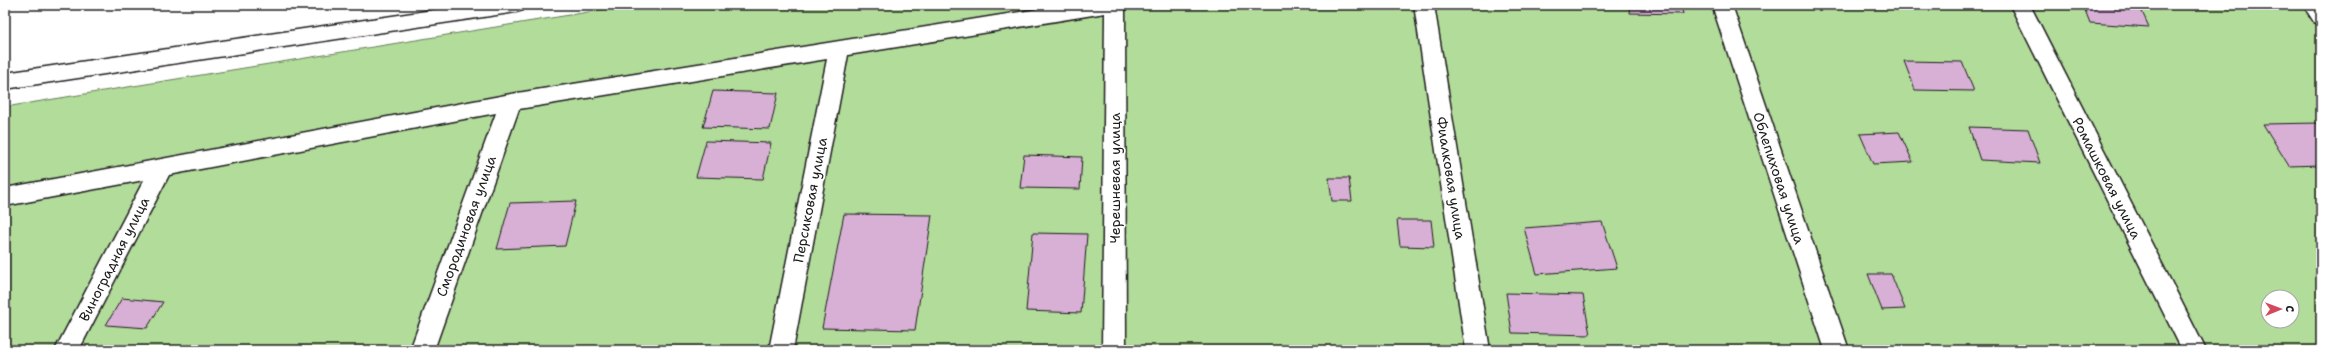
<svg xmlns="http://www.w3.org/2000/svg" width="2326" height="355" font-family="'Shantell Sans',sans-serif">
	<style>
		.green { fill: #b2dc9a; stroke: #677c5b; fill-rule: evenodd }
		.building { fill: #d8b0d6; stroke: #1c1c1c }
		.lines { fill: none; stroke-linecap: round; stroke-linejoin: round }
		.service-casing { stroke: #1c1c1c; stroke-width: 3 }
		.minor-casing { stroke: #1c1c1c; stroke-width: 3 }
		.service { fill: #fff; fill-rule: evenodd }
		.minor { fill: #fff; fill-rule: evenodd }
		.labels { text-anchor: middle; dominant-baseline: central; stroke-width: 3; stroke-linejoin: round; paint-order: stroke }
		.street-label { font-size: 14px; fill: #1c1c1c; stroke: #fff }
	</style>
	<rect width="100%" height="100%" fill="#fff"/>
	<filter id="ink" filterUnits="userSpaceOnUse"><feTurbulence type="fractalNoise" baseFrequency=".025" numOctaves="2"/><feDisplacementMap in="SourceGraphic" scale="8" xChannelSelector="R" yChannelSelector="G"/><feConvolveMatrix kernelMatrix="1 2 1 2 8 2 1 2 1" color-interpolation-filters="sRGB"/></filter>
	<g filter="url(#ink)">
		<!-- green -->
		<path class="green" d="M631,5H2321V350H5V107ZM2268,297H2292V321H2268Z"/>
		<!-- building -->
		<path class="building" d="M1628,5H1681L1683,14L1630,13Z
			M2083,5H2139L2149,27L2090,23Z
			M1904,61L1962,62L1974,91L1915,90Z
			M713,91L778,93L770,129L703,127Z
			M2321,123V165L2289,166L2263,124Z
			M1969,127L2028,129L2040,163L1980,160Z
			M1899,132L1913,162L1873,164L1860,134Z
			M706,141L771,143L763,179L696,177Z
			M1024,155L1082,157L1080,189L1020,188Z
			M1329,178H1349L1352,201H1332Z
			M576,201L565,246L497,249L510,203Z
			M844,214L932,215L915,330L822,328Z
			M1397,220H1431L1434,247L1400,246Z
			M1602,222L1617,268L1537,274L1524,228Z
			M1033,233L1087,234L1081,313L1026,311Z
			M1868,274H1891L1905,309L1882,310Z
			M1506,293L1583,295L1590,335L1512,333Z
			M122,298L163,302L147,328L106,325Z"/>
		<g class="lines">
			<!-- service casing -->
			<g class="service-casing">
				<path id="service" d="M467,5H526L523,10L516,12L5,89V73Z"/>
			</g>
			<!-- minor casing -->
			<g class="minor-casing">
				<path id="minor" d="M1063,5H1125L1126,350H1102L1105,13L848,55L793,350H769L827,59L519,109L434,350H410L496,113L169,175L79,350H55L144,180L5,206V188L511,94Z
					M1414,5H1434L1490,350H1466Z
					M1712,5H1732L1849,350H1825Z
					M2010,5H2030L2206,350H2182Z
					M2303,5H2321V25L2314,22Z"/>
			</g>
			<!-- service -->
			<use href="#service" class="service"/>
			<!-- minor -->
			<use href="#minor" class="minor"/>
		</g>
	</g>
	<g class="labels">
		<!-- street labels -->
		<g class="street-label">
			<text transform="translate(1115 178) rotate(-90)">Черешневая улица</text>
			<text transform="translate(1451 178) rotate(81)">Фиалковая улица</text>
			<text transform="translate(1779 178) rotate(72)">Облепиховая улица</text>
			<text transform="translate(2107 178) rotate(63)">Ромашковая улица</text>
			<text transform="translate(810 200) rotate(-79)">Персиковая улица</text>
			<text transform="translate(466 226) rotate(-70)">Смородиновая улица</text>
			<text transform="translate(114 259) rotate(-63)">Виноградная улица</text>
		</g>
	</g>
	<!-- margin -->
	<rect width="2326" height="355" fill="none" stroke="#fff" stroke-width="20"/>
	<rect x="10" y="10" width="2306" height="335" fill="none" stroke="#1c1c1c" stroke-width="1.5" filter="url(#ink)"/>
	<!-- north arrow -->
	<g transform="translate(2280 309) rotate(89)"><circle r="19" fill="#ffffff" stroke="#a4a4a4"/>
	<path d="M0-3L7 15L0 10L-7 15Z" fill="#d1495b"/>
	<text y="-6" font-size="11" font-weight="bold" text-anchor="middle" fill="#1c1c1c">С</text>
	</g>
</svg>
